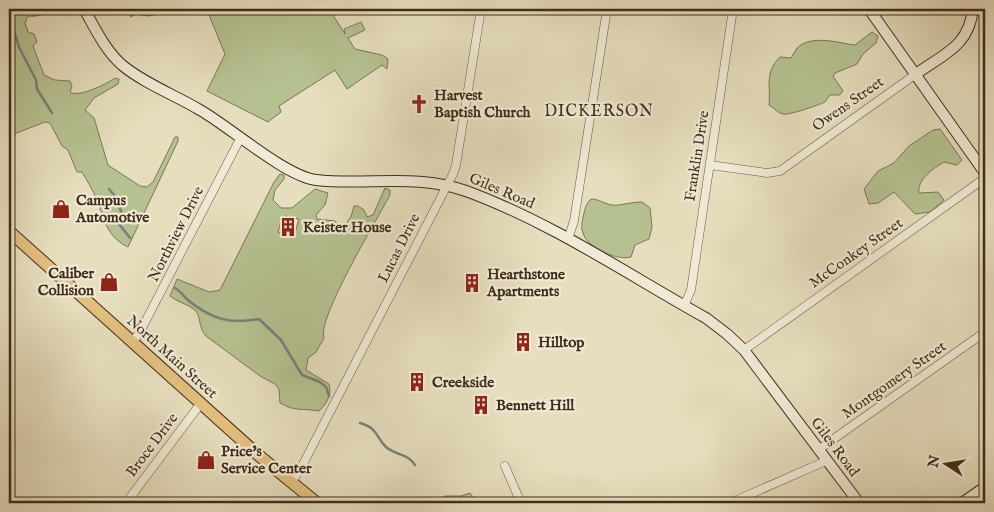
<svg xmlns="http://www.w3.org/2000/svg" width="994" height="512" font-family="'IM FELL English',serif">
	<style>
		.green { fill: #b6c191; stroke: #7b7755; fill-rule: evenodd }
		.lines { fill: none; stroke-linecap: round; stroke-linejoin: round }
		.stream { stroke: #78817b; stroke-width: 2.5 }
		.street-casing { stroke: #6a5942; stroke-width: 9 }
		.secondary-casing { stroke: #402d19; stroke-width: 12 }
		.primary-casing { stroke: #402d19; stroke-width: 13 }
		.street { stroke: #efead5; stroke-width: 8 }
		.secondary { stroke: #efead5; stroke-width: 10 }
		.primary { stroke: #e3bf7f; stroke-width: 11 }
		.labels { text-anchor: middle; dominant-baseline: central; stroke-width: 4.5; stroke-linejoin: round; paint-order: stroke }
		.poi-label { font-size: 15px; font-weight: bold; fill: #402d19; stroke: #efead5; text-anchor: start }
		.street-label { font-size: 15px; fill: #402d19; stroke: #efead5 }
		.neighbourhood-label { font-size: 16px; letter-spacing: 1px; fill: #402d19; stroke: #efead5 }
	</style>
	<rect width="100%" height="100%" fill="#e6debe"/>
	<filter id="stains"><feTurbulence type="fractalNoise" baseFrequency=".004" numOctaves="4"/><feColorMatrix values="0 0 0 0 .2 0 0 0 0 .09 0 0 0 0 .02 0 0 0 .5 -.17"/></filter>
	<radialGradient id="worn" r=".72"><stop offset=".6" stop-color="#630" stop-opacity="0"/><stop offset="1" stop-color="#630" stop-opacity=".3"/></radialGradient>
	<!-- green -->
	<path class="green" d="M9,9H52C46,15 36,17 28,16L25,23L28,32L34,34L37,42L33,46L44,75L55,80L70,81L72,86L70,92C79,98 106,84 115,78L119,79L118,84L94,98L85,110L94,118L108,165L140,186L147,187L153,182L175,137H178V141L128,247C107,237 104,219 97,200C93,190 87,181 82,172H77L68,150L62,146L50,123L45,122L9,136Z
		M127,9H184L148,16L136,14L131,17Z
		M193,9H329L345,34L344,29L361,22L365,30L348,38L355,49L382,55L388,59L387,69L382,65L347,89L335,70L279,106L281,112L268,122L207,91L225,54L209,15Z
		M872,32L878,36L876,43L863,54L857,64L835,73L833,76L843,91L840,95H830L825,102C819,105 787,116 783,114C778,113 774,108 769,105C771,85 764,73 780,57L791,58C793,55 795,51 797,48C812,34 838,43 855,45Z
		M940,129L962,160L957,165L944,162C934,168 917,179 919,193L938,192L944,200L930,212L915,214L894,192L878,203L869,204L864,189L878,171L894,163L909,146L933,130Z
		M280,174L284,175V179L275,190L273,200L281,208H292L315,189L328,193L325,205L316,215L317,219L335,221L339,226H344L351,217L354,206H358L364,210L367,217L373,215L385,188L390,190V195C378,218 316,320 324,338L316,352L308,358L306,370L329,384C332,395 327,403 319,411C302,408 296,412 280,403L279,389L275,384L260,376L206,336C198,327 201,316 195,310C188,304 177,302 170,296L177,279L209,292L220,290L274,182ZM285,216L299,219L294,236L278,232L281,222H284Z
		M591,199C601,199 608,207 618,205C627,204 633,202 642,202L650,208L652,227L649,239L635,245L631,257C617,261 587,248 583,233C581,228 582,223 583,217C585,210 585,205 591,199Z
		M470,493L477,503H439L445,496H461Z"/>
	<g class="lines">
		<!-- stream -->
		<path class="stream" d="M9,14L19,47L36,80L37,89L52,113
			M109,189L115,196L124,219L119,224L130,238
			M175,288C181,291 184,297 189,301C213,320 230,324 259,319L281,340L302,375L320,382L326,387L329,396
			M360,423C378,428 375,436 386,447C395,455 409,454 415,465"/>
		<!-- street casing -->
		<g class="street-casing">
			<path id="street" d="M710,165L767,173L780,171L916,74
				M568,239L574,221L607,9
				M684,306L691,290L733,9
				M133,342L141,330L241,137
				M744,350L985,178
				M818,450L985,332
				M505,466L521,503
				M291,482L300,470L453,174L456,165L481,9
				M126,503L201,403
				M730,503L826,461"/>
		</g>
		<!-- secondary casing -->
		<g class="secondary-casing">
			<path id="secondary" d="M84,9C95,28 105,50 122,65C145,84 175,95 200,110C230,127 285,176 316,180C366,186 416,173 466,191C551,222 627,274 706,318L727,334L744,350L859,503
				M869,9L985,173
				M916,74C944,54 969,46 973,9
				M962,503L985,487"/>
		</g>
		<!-- primary casing -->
		<g class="primary-casing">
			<path id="primary" d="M9,231L257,454L317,503"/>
		</g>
		<!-- street -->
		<use href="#street" class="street"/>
		<!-- secondary -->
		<use href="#secondary" class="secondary"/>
		<!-- primary -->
		<use href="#primary" class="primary"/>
	</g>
	<!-- icons -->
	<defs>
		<g id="church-bare" transform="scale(1.5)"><path d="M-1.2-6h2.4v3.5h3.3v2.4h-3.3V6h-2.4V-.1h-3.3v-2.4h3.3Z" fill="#8f2418" stroke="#efead5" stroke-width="2.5" paint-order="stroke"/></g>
		<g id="shop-bare" transform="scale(1.5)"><path d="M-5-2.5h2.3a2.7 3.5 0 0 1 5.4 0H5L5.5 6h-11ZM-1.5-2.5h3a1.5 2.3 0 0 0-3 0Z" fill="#8f2418" stroke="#efead5" stroke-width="2.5" paint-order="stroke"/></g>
		<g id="building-bare" transform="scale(1.5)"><path d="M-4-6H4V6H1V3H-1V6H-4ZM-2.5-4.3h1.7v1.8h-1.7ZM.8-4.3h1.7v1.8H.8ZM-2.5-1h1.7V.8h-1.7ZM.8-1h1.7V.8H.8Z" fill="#8f2418" stroke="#efead5" stroke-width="2.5" paint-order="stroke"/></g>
	</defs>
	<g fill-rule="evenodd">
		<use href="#church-bare" x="419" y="104"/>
		<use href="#shop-bare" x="61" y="209"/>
		<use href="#building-bare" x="288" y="227"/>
		<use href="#shop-bare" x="109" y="282"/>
		<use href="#building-bare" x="472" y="283"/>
		<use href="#building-bare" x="523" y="342"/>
		<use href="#building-bare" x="417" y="382"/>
		<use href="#building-bare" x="481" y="405"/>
		<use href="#shop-bare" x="206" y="460"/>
	</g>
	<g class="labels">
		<!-- poi labels -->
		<g class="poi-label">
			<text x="434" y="95">Harvest<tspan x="434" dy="17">Baptish Church</tspan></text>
			<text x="76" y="200">Campus<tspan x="76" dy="17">Automotive</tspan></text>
			<text x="303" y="227">Keister House</text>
			<text x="94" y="273" text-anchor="end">Caliber<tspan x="94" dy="17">Collision</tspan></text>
			<text x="487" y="274">Hearthstone<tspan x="487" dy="17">Apartments</tspan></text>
			<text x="538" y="342">Hilltop</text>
			<text x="432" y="382">Creekside</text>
			<text x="496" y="405">Bennett Hill</text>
			<text x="221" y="451">Price's<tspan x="221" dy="17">Service Center</tspan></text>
		</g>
		<!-- street labels -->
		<g class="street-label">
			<text transform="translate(848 104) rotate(-35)">Owens Street</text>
			<text transform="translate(697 156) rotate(-81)">Franklin Drive</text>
			<text transform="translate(502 191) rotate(23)">Giles Road</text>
			<text transform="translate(176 234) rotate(-63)">Northview Drive</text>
			<text transform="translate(399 248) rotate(-63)">Lucas Drive</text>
			<text transform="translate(856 253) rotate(-35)">McConkey Street</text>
			<text transform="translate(172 357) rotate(42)">North Main Street</text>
			<text transform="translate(894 380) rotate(-35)">Montgomery Street</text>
			<text transform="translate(152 445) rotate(-53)">Broce Drive</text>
			<text transform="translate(835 447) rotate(53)">Giles Road</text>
		</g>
		<!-- neighbourhood labels -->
		<g class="neighbourhood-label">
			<text x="599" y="112">DICKERSON</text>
		</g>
	</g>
	<!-- margin -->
	<rect width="994" height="512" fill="none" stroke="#e6debe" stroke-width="30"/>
	<rect x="10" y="10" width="974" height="492" fill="none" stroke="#402d19" stroke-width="2.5"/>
	<rect x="15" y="15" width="964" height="482" fill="none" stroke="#402d19"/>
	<!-- north arrow -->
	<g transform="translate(946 464) rotate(282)" stroke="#efead5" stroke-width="4" paint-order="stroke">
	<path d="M0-4L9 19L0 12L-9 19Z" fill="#402d19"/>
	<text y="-8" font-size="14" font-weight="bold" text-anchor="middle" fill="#402d19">N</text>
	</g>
	<rect width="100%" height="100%" filter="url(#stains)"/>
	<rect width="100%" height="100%" fill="url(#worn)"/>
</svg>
